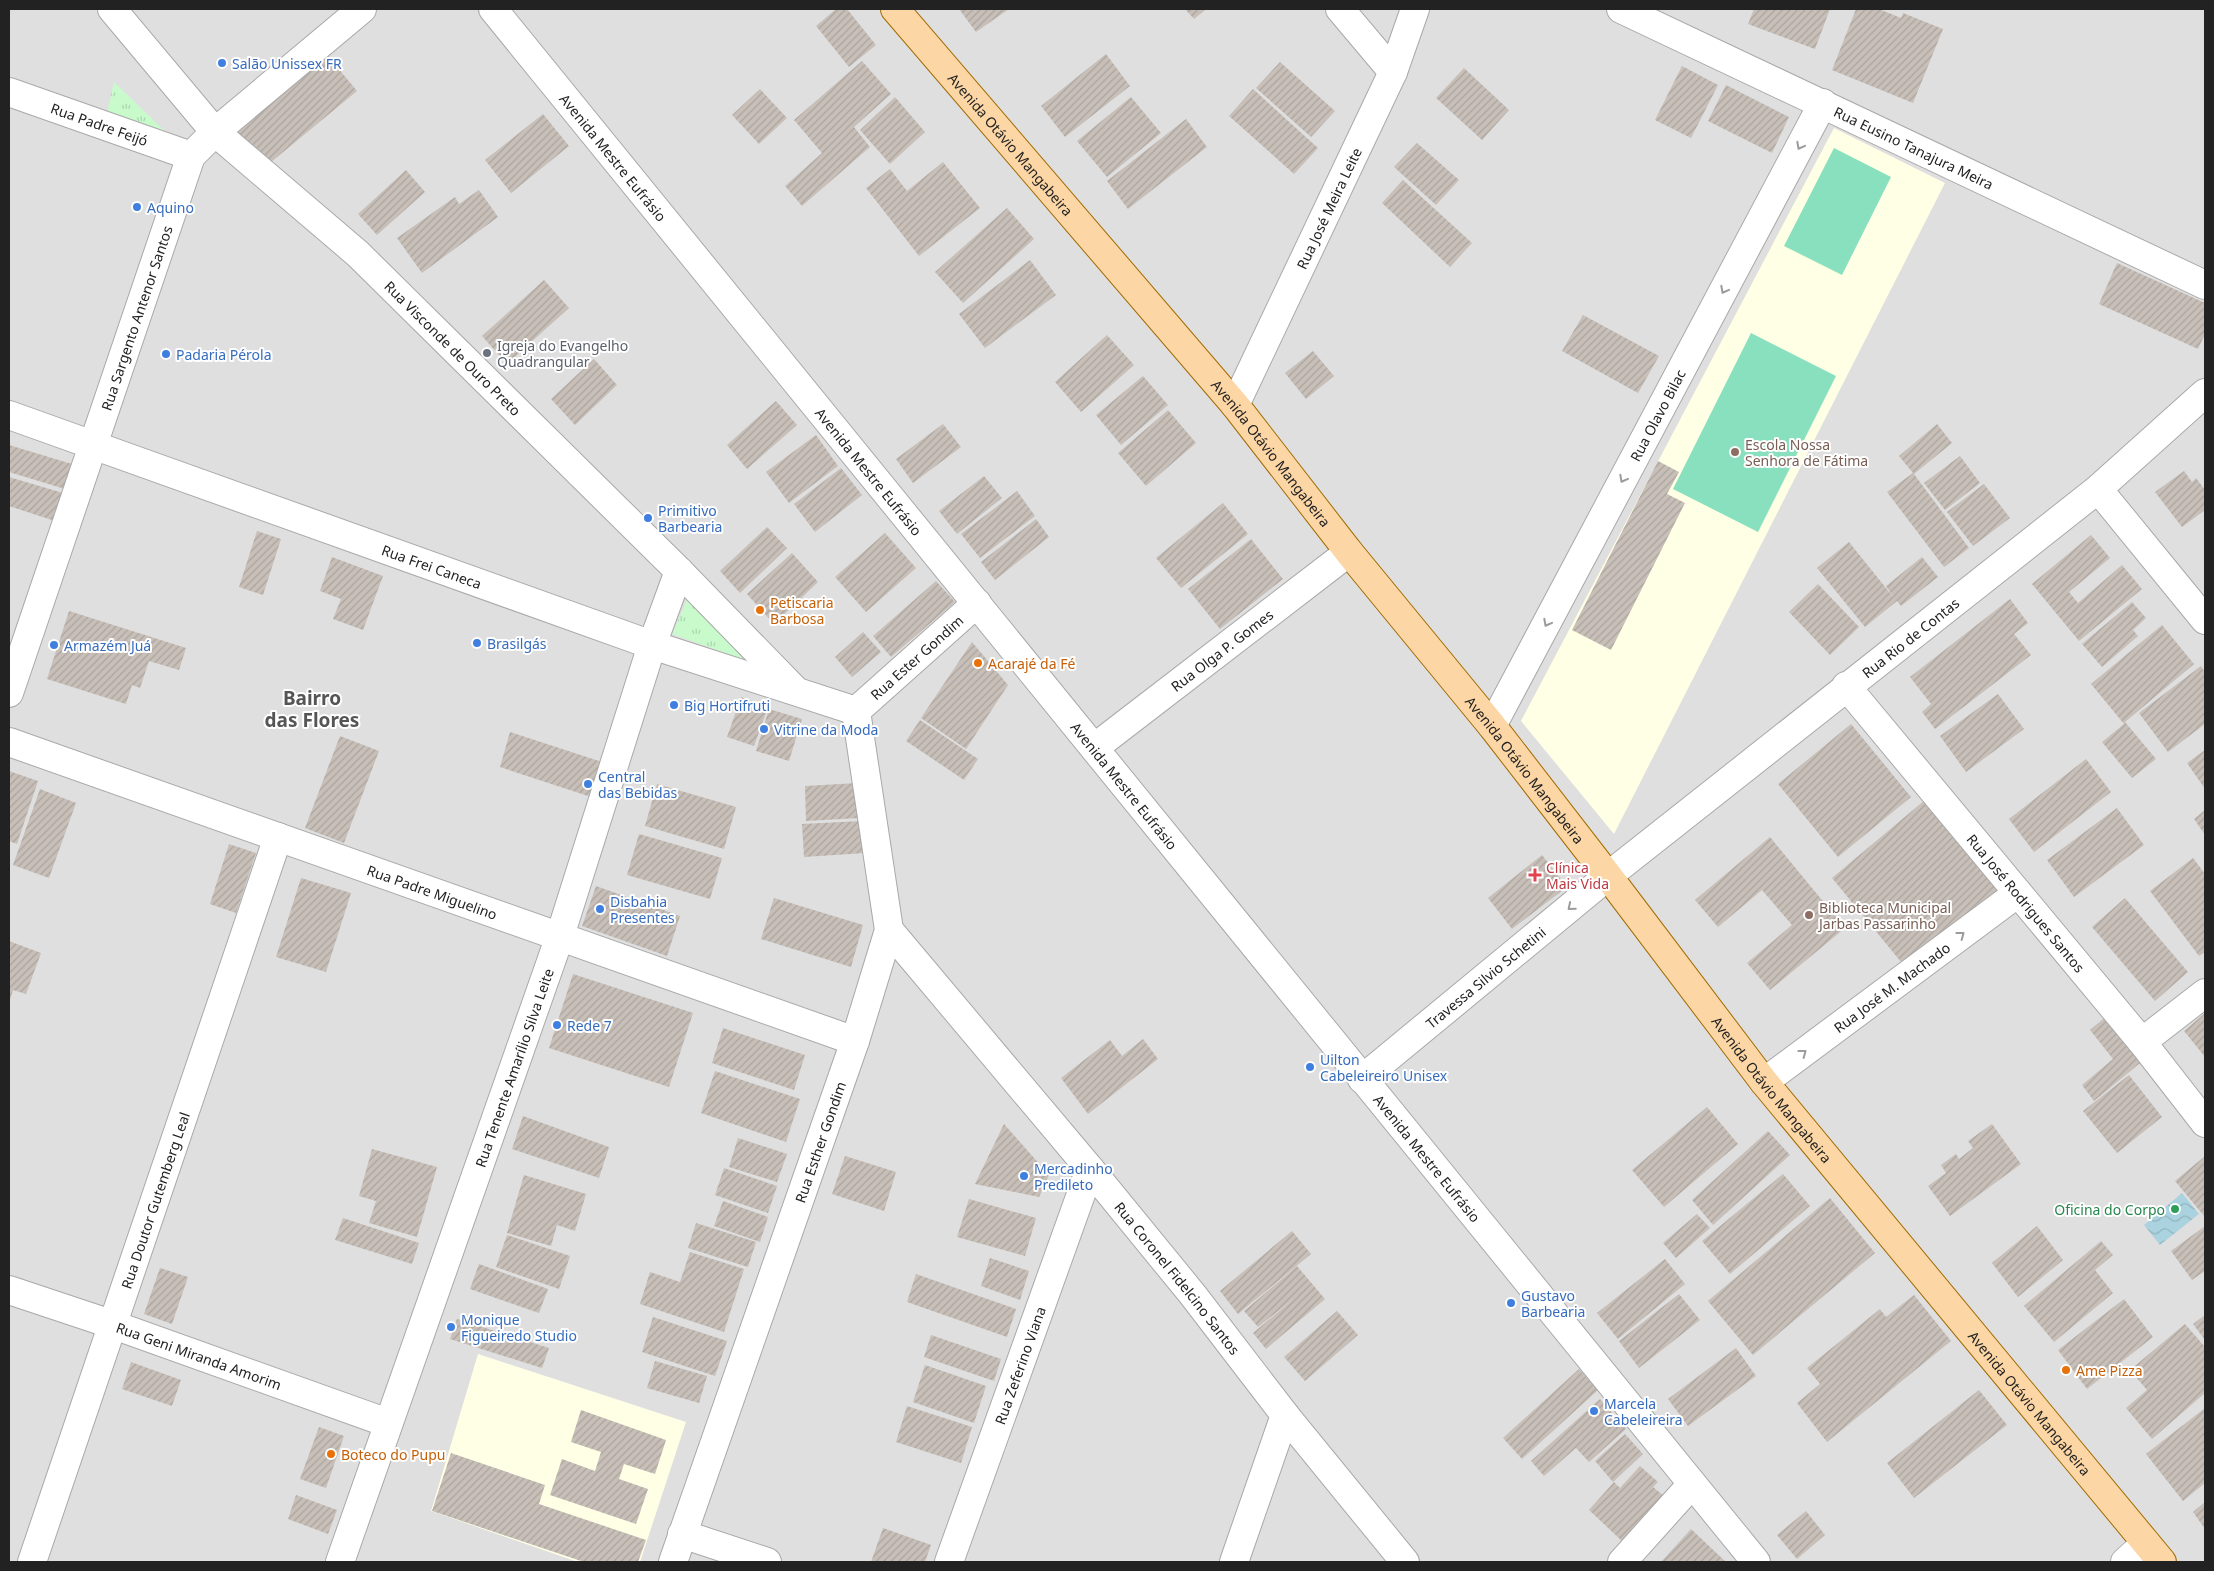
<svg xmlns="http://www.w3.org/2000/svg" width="2214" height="1571" font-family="'Noto Sans',sans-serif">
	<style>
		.residential { fill: #e0dfdf }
		.education { fill: #ffffe5 }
		.park { fill: url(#park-tufts) }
		.pitch { fill: #88e0be }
		.water { fill: url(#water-waves) }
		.building { fill: url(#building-hatch) }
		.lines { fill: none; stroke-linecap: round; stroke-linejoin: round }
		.minor-casing { stroke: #a9a9a9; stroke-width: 30 }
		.major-casing { stroke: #a06b00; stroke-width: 30 }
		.minor { stroke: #fff; stroke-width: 28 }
		.major { stroke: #fcd6a4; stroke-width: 28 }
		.oneway { stroke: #9c9c9c }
		.shop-dot { fill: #3f7fe0; stroke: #fff; stroke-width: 2 }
		.worship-dot { fill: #6b7280; stroke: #fff; stroke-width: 2 }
		.education-dot { fill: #8d6e63; stroke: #fff; stroke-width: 2 }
		.food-dot { fill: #e8710a; stroke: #fff; stroke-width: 2 }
		.health-dot { fill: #e0444e; stroke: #fff; stroke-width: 2 }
		.leisure-dot { fill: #2e9e5b; stroke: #fff; stroke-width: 2 }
		.labels { text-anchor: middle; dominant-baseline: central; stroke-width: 4; stroke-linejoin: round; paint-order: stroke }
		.shop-label { font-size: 14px; fill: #366cbe; stroke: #fff; text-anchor: start }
		.street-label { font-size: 14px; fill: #222; stroke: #fff }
		.worship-label { font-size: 14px; fill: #5b616d; stroke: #fff; text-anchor: start }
		.education-label { font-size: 14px; fill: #785e54; stroke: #fff; text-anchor: start }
		.food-label { font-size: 14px; fill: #c56008; stroke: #fff; text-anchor: start }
		.health-label { font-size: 14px; fill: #be3a42; stroke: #fff; text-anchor: start }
		.leisure-label { font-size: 14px; fill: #27864d; stroke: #fff; text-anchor: end }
		.district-label { font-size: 19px; font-weight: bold; fill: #555; stroke: #fff }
	</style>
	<defs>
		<pattern id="park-tufts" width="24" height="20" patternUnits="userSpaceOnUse" patternTransform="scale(1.25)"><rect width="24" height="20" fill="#c8facc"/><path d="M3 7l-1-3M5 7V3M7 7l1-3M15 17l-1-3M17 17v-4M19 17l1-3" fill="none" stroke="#acd6af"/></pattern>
		<pattern id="water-waves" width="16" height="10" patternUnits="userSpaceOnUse" patternTransform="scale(1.25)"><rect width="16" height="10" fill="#aad3df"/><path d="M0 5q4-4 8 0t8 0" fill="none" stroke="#92b5bf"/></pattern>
		<pattern id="building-hatch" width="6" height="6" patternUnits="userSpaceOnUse" patternTransform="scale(1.25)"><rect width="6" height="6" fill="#c7bfb8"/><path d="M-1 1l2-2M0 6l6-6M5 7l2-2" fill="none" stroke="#aba49e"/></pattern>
	</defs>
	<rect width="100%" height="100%" fill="#f2efe9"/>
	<!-- residential -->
	<path class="residential" d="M9,9H2205V1562H9Z"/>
	<!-- education -->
	<path class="education" d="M1834,128L1945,183L1614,834L1521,721Z
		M478,1354L686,1422L640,1562H578L431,1511Z"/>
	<!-- park -->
	<path class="park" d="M114,82L175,141L105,123Z
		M687,600L748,661L672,634Z"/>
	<!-- pitch -->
	<path class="pitch" d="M1834,148L1891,177L1842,275L1784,246Z
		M1751,333L1836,376L1758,532L1673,489Z"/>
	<!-- water -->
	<path class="water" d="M2182,1193L2199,1214L2160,1245L2144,1225Z"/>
	<!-- building -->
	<path class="building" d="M836,9H847L876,45L849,67L816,26Z
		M959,9H1009L976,32Z
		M1185,9H1206L1194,19Z
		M1754,9H1830L1815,49L1748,24Z
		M1856,9H1879L1901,18L1903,13L1943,29L1913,103L1832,70Z
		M1106,54L1130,86L1065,137L1041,106Z
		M328,56L357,91L265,167L236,132Z
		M862,61L891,94L854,127L870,147L802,206L785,186L822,153L794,120Z
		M1280,62L1335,111L1311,137L1256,88Z
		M1682,66L1718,85L1691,138L1655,120Z
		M1464,68L1509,110L1482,140L1436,98Z
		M1726,85L1789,117L1772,153L1708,121Z
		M760,89L787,118L759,144L732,115Z
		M1253,89L1318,148L1294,174L1229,116Z
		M895,97L925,132L890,164L860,130Z
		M1131,97L1161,133L1107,177L1077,141Z
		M543,114L569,146L511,193L485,160Z
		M1186,119L1207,147L1128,209L1107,181Z
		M1417,143L1459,180L1436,205L1394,167Z
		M943,162L980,208L919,256L866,188L890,169L907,191Z
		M406,170L425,192L377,235L358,214Z
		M1403,180L1472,243L1450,267L1382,203Z
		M479,190L498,217L422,273L397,238L455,197L459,204Z
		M1007,208L1034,239L963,303L935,272Z
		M1030,260L1056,295L985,348L959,314Z
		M2117,263L2205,303V334L2198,349L2099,304Z
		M544,280L569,308L507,364L482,336Z
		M1583,315L1659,356L1638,393L1562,351Z
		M1107,335L1134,365L1081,412L1055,382Z
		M1313,351L1334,376L1306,399L1285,373Z
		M594,359L617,385L575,425L551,399Z
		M1143,376L1168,405L1121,445L1096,415Z
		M776,401L797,425L747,469L727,445Z
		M1168,410L1196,443L1146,486L1118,453Z
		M943,424L961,447L913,483L896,459Z
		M1937,424L1952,443L1914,474L1969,548L1944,567L1887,492L1913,473L1899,456Z
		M816,435L838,466L789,503L766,472Z
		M9,445L72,464L65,489L9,472Z
		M1960,456L1980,483L1945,510L1924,483Z
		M1658,461L1679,472L1667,494L1685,503L1611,650L1572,630Z
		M841,468L862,495L815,532L794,504Z
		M2184,471L2192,482L2196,478L2205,490V510L2182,527L2155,492Z
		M984,476L1002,498L957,534L939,511Z
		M9,477L63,493L55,521L9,506Z
		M1984,484L2010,518L1973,546L1947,512Z
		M1017,491L1035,516L980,558L961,534Z
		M1223,503L1248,534L1181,588L1156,558Z
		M1036,519L1049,537L995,580L981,562Z
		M767,527L787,548L740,593L720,571Z
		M257,531L281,539L263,595L239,587Z
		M885,533L916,568L866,612L835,577Z
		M2091,535L2110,558L2069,592L2078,603L2122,565L2142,589L2079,641L2032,584Z
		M1251,539L1283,579L1220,629L1188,589Z
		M1849,542L1894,598L1886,586L1922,557L1938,577L1901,606L1897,601L1865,627L1817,568Z
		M792,553L818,582L774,624L747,594Z
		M332,557L383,576L363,630L333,619L341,599L320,591Z
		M936,581L955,602L891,657L873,636Z
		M1818,584L1859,627L1830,655L1789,612Z
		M2010,599L2028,623L2014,634L2031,655L1935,729L1922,712L1931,704L1910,677Z
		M2132,602L2146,618L2133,630L2138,636L2102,667L2082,644Z
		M69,611L186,648L179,670L149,661L140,688L132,685L126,704L47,679Z
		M2162,625L2194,664L2125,722L2156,759L2132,778L2102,742L2124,724L2091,684Z
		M863,632L881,652L852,677L835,657Z
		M972,642L1008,685L966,749L921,718Z
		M2201,666L2205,672V724L2168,752L2139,713Z
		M1998,694L2024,729L1966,772L1940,736Z
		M741,697L768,707L754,746L727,737Z
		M769,709L802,719L789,761L756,751Z
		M920,720L978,759L964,780L906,741Z
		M1851,724L1911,797L1838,857L1778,784Z
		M510,732L602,762L591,797L500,767Z
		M340,736L379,751L344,843L305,828Z
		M2205,750V789L2187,763Z
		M2086,759L2111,792L2034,852L2009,819Z
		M9,771L38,781L17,844L9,841Z
		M858,783L860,818L806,821L805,786Z
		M657,784L736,807L724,849L645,826Z
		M40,789L76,803L49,878L13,865Z
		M1925,800L1999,890L1906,968L1832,878Z
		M2117,808L2144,845L2074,897L2047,860Z
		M2205,810V835L2194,819Z
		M862,821L865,853L804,857L802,824Z
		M639,834L722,858L710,899L627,875Z
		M1770,837L1845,928L1770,990L1747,963L1792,925L1762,890L1718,927L1695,900Z
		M229,844L256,853L236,913L210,904Z
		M1542,855L1567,887L1512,929L1488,898Z
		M2193,858L2205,874V952L2199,956L2150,891Z
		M301,878L351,893L326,972L276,957Z
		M596,886L680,916L667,956L582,926Z
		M774,898L863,925L851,967L761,939Z
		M2125,898L2188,972L2155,1001L2092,927Z
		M9,941L41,953L26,994L13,990L9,1003Z
		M573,974L693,1013L669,1087L549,1048Z
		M2205,1013V1057L2184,1031Z
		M2108,1015L2145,1059L2094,1101L2082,1085L2113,1059L2090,1030Z
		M723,1028L805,1055L794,1090L712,1063Z
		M1143,1039L1158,1059L1088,1114L1061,1078L1110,1040L1122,1056Z
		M715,1071L800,1099L786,1142L701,1113Z
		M2129,1075L2162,1117L2117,1153L2083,1111Z
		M1707,1107L1738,1144L1664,1207L1632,1170Z
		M523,1116L609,1147L599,1178L512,1149Z
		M1004,1124L1049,1175L1039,1197L975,1184Z
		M1992,1124L2021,1164L1950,1216L1928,1186L1946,1173L1941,1165L1956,1154L1959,1159L1973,1148L1968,1141Z
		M1768,1131L1790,1155L1713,1225L1692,1200Z
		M738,1138L787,1154L777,1182L729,1167Z
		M372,1149L437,1167L417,1237L369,1223L376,1201L359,1196Z
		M845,1156L896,1172L884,1211L832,1194Z
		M2205,1156V1217L2175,1181Z
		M724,1168L777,1186L768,1213L715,1195Z
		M1783,1174L1810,1206L1730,1274L1702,1241Z
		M524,1175L586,1194L575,1231L557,1225L551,1246L507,1233Z
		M1830,1198L1875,1253L1753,1355L1708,1301Z
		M969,1199L1036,1218L1025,1256L957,1237Z
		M723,1201L768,1217L760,1242L714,1226Z
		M1697,1214L1710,1228L1676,1258L1663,1243Z
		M343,1218L419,1243L412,1264L335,1240Z
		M696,1223L756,1242L748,1267L688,1248Z
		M2037,1226L2063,1260L2018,1297L1992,1263Z
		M2205,1226V1271L2192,1280L2171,1251Z
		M1292,1231L1311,1254L1238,1314L1220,1291Z
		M507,1235L570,1256L559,1289L496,1267Z
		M2101,1241L2113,1255L2095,1270L2113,1293L2054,1342L2024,1306Z
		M690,1252L744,1269L724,1332L640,1304L650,1272L680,1282Z
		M990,1258L1029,1271L1020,1300L981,1286Z
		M1665,1259L1685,1284L1618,1339L1597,1313Z
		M479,1264L548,1289L539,1313L470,1289Z
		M1297,1266L1325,1299L1266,1349L1253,1333L1297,1296L1258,1327L1244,1311Z
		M160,1268L188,1277L172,1324L144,1314Z
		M916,1274L1016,1309L1007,1337L907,1302Z
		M1679,1294L1700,1320L1639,1368L1619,1341Z
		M1914,1295L1951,1341L1827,1442L1797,1403L1820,1384L1807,1368L1880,1309L1886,1317Z
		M2124,1299L2153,1337L2087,1389L2058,1350Z
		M1337,1311L1358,1335L1305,1381L1284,1357Z
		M2205,1315V1340L2193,1324Z
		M653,1317L727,1341L715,1376L642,1352Z
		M457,1319L549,1348L542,1368L450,1339Z
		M2185,1324L2205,1347V1393L2152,1439L2126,1408L2147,1390L2130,1370Z
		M931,1335L1001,1359L994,1381L924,1357Z
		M1736,1348L1756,1376L1688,1426L1668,1399Z
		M655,1361L707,1376L699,1403L647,1388Z
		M131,1362L181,1380L172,1406L122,1389Z
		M925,1365L986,1386L974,1423L913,1402Z
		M1579,1369L1598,1390L1522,1459L1503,1438Z
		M1979,1390L2007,1425L1914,1498L1887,1463Z
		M1600,1399L1626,1429L1589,1462L1576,1448L1544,1476L1531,1461Z
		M907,1406L972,1427L961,1463L896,1442Z
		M2205,1408V1483L2183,1501L2146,1454Z
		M581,1410L666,1440L655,1474L624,1464L619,1479L648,1489L636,1524L550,1495L562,1459L595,1471L601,1452L571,1442Z
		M319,1427L344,1436L326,1488L300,1479Z
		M1625,1434L1643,1454L1613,1482L1595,1461Z
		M451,1453L545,1485L539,1504L646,1540L638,1562H584L432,1511Z
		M1640,1466L1658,1482L1653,1487L1664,1496L1623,1542L1589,1510L1614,1482L1620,1488Z
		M296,1495L337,1510L328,1534L288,1519Z
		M2205,1502V1529L2193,1512Z
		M1806,1511L1825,1535L1797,1559L1777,1535Z
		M883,1528L931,1545L925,1562H871Z
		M1691,1529L1726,1562H1661Z"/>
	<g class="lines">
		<!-- minor casing -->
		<g class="minor-casing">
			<g id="minor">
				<path id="s1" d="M112,9L215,132L358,254L679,571L794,689"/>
				<path id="s2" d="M493,9L1756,1562"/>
				<path d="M1340,9L1393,72"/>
				<path id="s3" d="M1621,9L2205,285"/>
				<path id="s4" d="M9,92L191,156"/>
				<path id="s5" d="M1235,405L1393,72L1415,9"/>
				<path id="s6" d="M9,415L652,645L856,711"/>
				<path d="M2098,489L2205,620"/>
				<path id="s7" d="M1846,686L2142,1042L2205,1123"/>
				<path id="s8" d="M9,693L191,156L215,132L362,9"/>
				<path id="s9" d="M856,711L977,603"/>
				<path id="s10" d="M1492,726L1823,103"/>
				<path id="s11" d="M9,742L855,1041"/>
				<path id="s12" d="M1094,748L1349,552"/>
				<path id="s13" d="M889,930L1090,1169L1193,1295L1285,1415L1405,1562"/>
				<path d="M2142,1042L2205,993"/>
				<path id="s14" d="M1362,1079L1608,876L2098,489L2205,393"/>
				<path id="s15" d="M1764,1082L2018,893"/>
				<path id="s16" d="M9,1290L111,1324L388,1423"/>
				<path d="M682,1534L767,1562"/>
				<path id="s17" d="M32,1562L278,837"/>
				<path id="s18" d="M340,1562L560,936L652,645L679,571"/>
				<path id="s19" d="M673,1562L855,1041L889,930L856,711"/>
				<path id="s20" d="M949,1562L1090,1169"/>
				<path d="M1234,1562L1285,1415"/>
				<path d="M1622,1562L1692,1484"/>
				<path d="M2125,1562L2146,1543"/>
			</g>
		</g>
		<!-- major casing -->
		<g class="major-casing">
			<g id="major">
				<path id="s21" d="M895,9L1235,405L1349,552L1492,726L1608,876L1764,1082L2162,1562"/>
			</g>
		</g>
		<!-- minor -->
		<use href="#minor" class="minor"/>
		<!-- major -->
		<use href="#major" class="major"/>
	</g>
	<!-- one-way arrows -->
	<defs><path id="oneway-chevron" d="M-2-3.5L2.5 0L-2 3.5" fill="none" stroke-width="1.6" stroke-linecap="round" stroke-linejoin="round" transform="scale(1.25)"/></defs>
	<g class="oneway">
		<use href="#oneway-chevron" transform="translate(1800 146) rotate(118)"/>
		<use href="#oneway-chevron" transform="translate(1724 290) rotate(118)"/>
		<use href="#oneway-chevron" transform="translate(1623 479) rotate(118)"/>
		<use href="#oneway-chevron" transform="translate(1547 623) rotate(118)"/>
		<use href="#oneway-chevron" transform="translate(1571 907) rotate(140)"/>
		<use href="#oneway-chevron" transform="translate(1961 935) rotate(-37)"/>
		<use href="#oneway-chevron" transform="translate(1803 1053) rotate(-37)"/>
	</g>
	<!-- markers -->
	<g class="shop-dot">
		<circle cx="222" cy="63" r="5"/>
		<circle cx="137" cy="207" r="5"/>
		<circle cx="166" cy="354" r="5"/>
		<circle cx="648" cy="518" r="5"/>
		<circle cx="477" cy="643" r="5"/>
		<circle cx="54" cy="645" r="5"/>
		<circle cx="674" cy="705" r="5"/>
		<circle cx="764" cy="729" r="5"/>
		<circle cx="588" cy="784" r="5"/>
		<circle cx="600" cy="909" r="5"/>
		<circle cx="557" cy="1025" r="5"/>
		<circle cx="1310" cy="1067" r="5"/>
		<circle cx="1024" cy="1176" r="5"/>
		<circle cx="1511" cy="1303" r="5"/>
		<circle cx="451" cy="1327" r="5"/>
		<circle cx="1594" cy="1411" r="5"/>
	</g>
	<circle class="worship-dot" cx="487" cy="353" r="5"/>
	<g class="education-dot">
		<circle cx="1735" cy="452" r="5"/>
		<circle cx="1809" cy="915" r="5"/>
	</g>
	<g class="food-dot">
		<circle cx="760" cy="610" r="5"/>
		<circle cx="978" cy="663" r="5"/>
		<circle cx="2066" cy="1370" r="5"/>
		<circle cx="331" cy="1454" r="5"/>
	</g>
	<path class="health-dot" d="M1532.5 867.5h5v5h5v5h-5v5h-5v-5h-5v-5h5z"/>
	<circle class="leisure-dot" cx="2175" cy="1209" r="5"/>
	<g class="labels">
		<!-- shop labels -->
		<g class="shop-label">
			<text x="232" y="63">Salão Unissex FR</text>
			<text x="147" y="207">Aquino</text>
			<text x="176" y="354">Padaria Pérola</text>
			<text x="658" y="510">Primitivo<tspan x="658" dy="16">Barbearia</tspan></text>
			<text x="487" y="643">Brasilgás</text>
			<text x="64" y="645">Armazém Juá</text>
			<text x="684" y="705">Big Hortifruti</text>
			<text x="774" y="729">Vitrine da Moda</text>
			<text x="598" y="776">Central<tspan x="598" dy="16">das Bebidas</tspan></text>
			<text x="610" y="901">Disbahia<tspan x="610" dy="16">Presentes</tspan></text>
			<text x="567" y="1025">Rede 7</text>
			<text x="1320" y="1059">Uilton<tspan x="1320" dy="16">Cabeleireiro Unisex</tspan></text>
			<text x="1034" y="1168">Mercadinho<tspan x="1034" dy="16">Predileto</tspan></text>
			<text x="1521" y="1295">Gustavo<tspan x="1521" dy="16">Barbearia</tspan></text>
			<text x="461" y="1319">Monique<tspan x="461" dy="16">Figueiredo Studio</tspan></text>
			<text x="1604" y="1403">Marcela<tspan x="1604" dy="16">Cabeleireira</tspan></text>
		</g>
		<!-- street labels -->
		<g class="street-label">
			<text stroke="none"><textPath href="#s4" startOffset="96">Rua Padre Feijó</textPath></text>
			<text stroke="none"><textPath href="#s21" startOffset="178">Avenida Otávio Mangabeira</textPath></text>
			<text stroke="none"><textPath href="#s3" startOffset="324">Rua Eusino Tanajura Meira</textPath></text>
			<text stroke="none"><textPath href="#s2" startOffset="191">Avenida Mestre Eufrásio</textPath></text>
			<text stroke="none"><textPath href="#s5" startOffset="218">Rua José Meira Leite</textPath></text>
			<text stroke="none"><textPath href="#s8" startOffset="396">Rua Sargento Antenor Santos</textPath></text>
			<text stroke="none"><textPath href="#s1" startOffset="482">Rua Visconde de Ouro Preto</textPath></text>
			<text stroke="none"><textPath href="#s10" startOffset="352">Rua Olavo Bilac</textPath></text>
			<text stroke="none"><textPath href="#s21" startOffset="582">Avenida Otávio Mangabeira</textPath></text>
			<text stroke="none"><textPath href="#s2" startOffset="596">Avenida Mestre Eufrásio</textPath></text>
			<text stroke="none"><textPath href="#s6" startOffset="449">Rua Frei Caneca</textPath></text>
			<text stroke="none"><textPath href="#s14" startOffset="704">Rua Rio de Contas</textPath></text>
			<text stroke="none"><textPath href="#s12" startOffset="161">Rua Olga P. Gomes</textPath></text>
			<text stroke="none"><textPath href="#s9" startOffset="81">Rua Ester Gondim</textPath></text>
			<text stroke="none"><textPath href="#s21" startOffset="988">Avenida Otávio Mangabeira</textPath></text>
			<text stroke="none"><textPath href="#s2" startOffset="1001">Avenida Mestre Eufrásio</textPath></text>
			<text stroke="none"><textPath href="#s11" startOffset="449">Rua Padre Miguelino</textPath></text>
			<text stroke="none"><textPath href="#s7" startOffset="282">Rua José Rodrigues Santos</textPath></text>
			<text stroke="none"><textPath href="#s14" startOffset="160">Travessa Silvio Schetini</textPath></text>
			<text stroke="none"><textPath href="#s15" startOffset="159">Rua José M. Machado</textPath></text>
			<text stroke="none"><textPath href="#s18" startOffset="524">Rua Tenente Amarílio Silva Leite</textPath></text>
			<text stroke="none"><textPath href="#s21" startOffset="1392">Avenida Otávio Mangabeira</textPath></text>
			<text stroke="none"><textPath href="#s19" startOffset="445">Rua Esther Gondim</textPath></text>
			<text stroke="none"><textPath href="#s2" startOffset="1481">Avenida Mestre Eufrásio</textPath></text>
			<text stroke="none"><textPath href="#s17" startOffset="382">Rua Doutor Gutemberg Leal</textPath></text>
			<text stroke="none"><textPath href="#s13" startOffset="452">Rua Coronel Fidelcino Santos</textPath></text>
			<text stroke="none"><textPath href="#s16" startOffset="201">Rua Geni Miranda Amorim</textPath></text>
			<text stroke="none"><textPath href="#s20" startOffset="209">Rua Zeferino Viana</textPath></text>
			<text stroke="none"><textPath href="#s21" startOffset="1798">Avenida Otávio Mangabeira</textPath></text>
		</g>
		<!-- worship labels -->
		<g class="worship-label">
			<text x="497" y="345">Igreja do Evangelho<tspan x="497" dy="16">Quadrangular</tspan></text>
		</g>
		<!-- education labels -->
		<g class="education-label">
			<text x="1745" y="444">Escola Nossa<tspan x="1745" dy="16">Senhora de Fátima</tspan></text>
			<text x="1819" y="907">Biblioteca Municipal<tspan x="1819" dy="16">Jarbas Passarinho</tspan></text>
		</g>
		<!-- food labels -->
		<g class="food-label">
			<text x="770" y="602">Petiscaria<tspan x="770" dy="16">Barbosa</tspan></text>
			<text x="988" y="663">Acarajé da Fé</text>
			<text x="2076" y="1370">Ame Pizza</text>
			<text x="341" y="1454">Boteco do Pupu</text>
		</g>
		<!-- health labels -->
		<g class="health-label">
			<text x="1546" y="867">Clínica<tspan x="1546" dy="16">Mais Vida</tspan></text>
		</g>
		<!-- leisure labels -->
		<g class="leisure-label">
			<text x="2165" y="1209">Oficina do Corpo</text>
		</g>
		<!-- district labels -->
		<g class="district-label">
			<text x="312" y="698">Bairro<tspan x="312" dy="22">das Flores</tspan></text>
		</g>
	</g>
	<!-- border -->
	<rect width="2214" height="1571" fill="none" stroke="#222222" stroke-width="20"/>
</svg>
